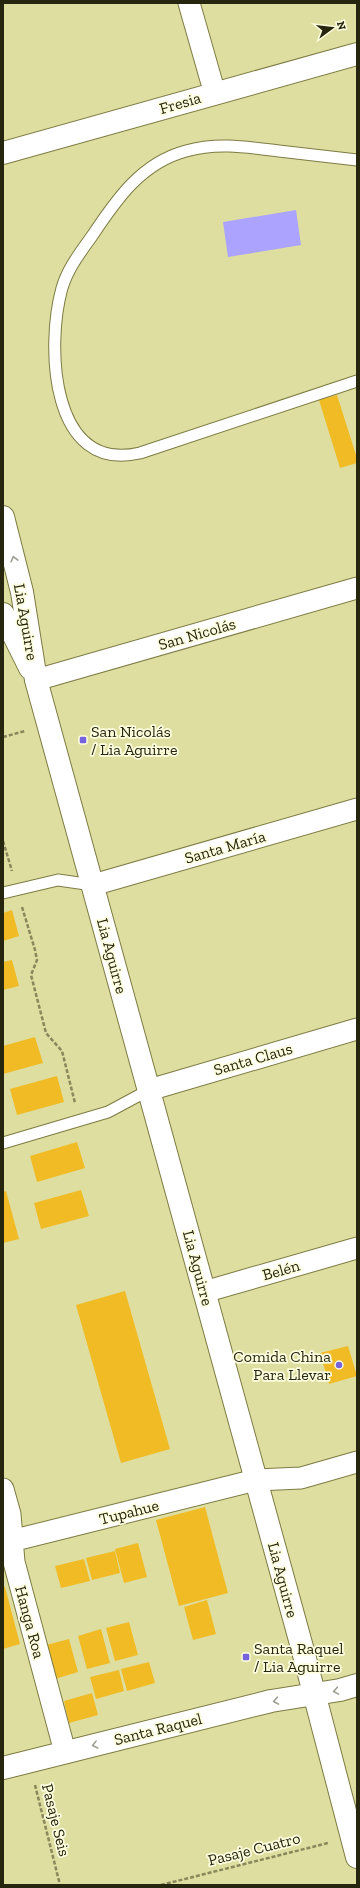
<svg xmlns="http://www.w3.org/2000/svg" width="360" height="1888" font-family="'Zilla Slab',serif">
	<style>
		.water { fill: #aba3fd }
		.building { fill: #f0bb24 }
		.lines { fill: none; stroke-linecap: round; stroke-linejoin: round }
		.service-casing { stroke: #7d7b43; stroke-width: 13 }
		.minor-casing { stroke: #7d7b43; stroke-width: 23 }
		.tertiary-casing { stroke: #7d7b43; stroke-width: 24 }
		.secondary-casing { stroke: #7d7b43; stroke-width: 24 }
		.path { stroke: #88885c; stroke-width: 2.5; stroke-dasharray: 4 2; stroke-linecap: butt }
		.service { stroke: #fff; stroke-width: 11 }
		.minor { stroke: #fff; stroke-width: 21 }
		.tertiary { stroke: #fff; stroke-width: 22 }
		.secondary { stroke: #fff; stroke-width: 22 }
		.oneway { stroke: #9d9d92 }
		.poi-dot { fill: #7662dc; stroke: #fdfddf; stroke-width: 1.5 }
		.labels { text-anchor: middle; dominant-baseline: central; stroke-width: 3.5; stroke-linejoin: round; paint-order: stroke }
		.street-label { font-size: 16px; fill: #26250d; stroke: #fdfddf }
		.poi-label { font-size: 16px; fill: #26250d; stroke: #fdfddf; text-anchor: start }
	</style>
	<rect width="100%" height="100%" fill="#dedea1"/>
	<!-- water -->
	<path class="water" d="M296,210L301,245L228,257L223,222Z"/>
	<!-- building -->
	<path class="building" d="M337,395L357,458V463L340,468L319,400Z
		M12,910L19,936L3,941V913Z
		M12,960L19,986L3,990V962Z
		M35,1037L43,1063L3,1074V1046Z
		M57,1076L64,1102L17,1115L10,1089Z
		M77,1142L85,1168L37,1182L30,1156Z
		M81,1190L89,1216L41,1229L34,1203Z
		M6,1191L19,1239L3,1243V1192Z
		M125,1291L170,1449L121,1463L76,1305Z
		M348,1346L357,1376L329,1384L320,1353Z
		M205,1507L228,1593L179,1606L156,1520Z
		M138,1543L147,1577L124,1583L115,1549Z
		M115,1551L120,1573L92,1580L86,1558Z
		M84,1559L90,1581L61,1588L55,1566Z
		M3,1587H5L20,1644L3,1649Z
		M207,1600L216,1634L193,1640L184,1607Z
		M129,1622L138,1655L115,1661L106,1628Z
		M101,1629L110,1663L87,1669L78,1636Z
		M69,1639L78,1672L55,1679L46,1645Z
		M149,1662L155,1683L127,1691L121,1669Z
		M119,1670L124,1691L96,1699L90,1677Z
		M92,1693L98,1715L69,1723L64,1701Z"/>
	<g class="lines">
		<!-- service casing -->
		<g class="service-casing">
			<path id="service" d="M357,160C331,157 305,154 279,151C247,147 217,142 186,151C141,163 116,200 92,236C80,253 68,268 62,288C46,345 50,474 140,453L357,381
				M3,893L58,880L93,885
				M3,1143L108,1112L149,1090"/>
		</g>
		<!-- minor casing -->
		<g class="minor-casing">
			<path id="minor" d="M189,3L215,94
				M36,680L357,588
				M93,885L357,809
				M149,1090L357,1029
				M204,1292L357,1248
				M3,1489L10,1514L14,1562L65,1752
				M3,1543L256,1480L301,1478L357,1462"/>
		</g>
		<!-- tertiary casing -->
		<g class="tertiary-casing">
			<path id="tertiary" d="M3,153L357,54
				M3,1768L271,1701L340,1690L357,1685"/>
		</g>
		<!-- secondary casing -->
		<g class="secondary-casing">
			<path id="secondary" d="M3,517L22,592L36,680L303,1651L357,1857
				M3,614L30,668"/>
		</g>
		<!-- path -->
		<path class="path" d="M3,737L25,731
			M3,841L12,871
			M22,907L35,950L37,960L31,975L46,1033L62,1051L75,1103
			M35,1785L60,1885
			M161,1885L328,1843"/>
		<!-- service -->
		<use href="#service" class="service"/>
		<!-- minor -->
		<use href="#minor" class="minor"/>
		<!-- tertiary -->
		<use href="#tertiary" class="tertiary"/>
		<!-- secondary -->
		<use href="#secondary" class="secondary"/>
	</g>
	<!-- one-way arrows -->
	<defs><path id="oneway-chevron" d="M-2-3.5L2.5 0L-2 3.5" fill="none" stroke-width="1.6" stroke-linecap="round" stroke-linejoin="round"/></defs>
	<g class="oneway">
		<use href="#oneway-chevron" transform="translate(14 559) rotate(-104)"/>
		<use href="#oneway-chevron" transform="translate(336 1691) rotate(170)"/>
		<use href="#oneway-chevron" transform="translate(276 1701) rotate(170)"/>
		<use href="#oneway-chevron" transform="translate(95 1745) rotate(166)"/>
	</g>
	<!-- markers -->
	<g class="poi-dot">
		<rect x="79" y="736" width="8" height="8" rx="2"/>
		<circle cx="339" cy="1365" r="4"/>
		<rect x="242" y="1653" width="8" height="8" rx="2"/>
	</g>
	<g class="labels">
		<!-- street labels -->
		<g class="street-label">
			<text transform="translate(180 103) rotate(-16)">Fresia</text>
			<text transform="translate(26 622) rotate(80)">Lia Aguirre</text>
			<text transform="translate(197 634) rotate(-16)">San Nicolás</text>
			<text transform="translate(225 847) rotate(-16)">Santa María</text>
			<text transform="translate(112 956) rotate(75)">Lia Aguirre</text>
			<text transform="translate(253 1059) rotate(-16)">Santa Claus</text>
			<text transform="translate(198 1268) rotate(75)">Lia Aguirre</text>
			<text transform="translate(281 1270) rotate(-16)">Belén</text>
			<text transform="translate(129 1512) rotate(-14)">Tupahue</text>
			<text transform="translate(283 1580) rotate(75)">Lia Aguirre</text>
			<text transform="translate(30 1622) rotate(75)">Hanga Roa</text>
			<text transform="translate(158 1729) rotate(-14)">Santa Raquel</text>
			<text transform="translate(56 1820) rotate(76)">Pasaje Seis</text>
			<text transform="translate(254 1849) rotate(-14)">Pasaje Cuatro</text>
		</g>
		<!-- poi labels -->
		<g class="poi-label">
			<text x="91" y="731">San Nicolás<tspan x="91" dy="18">/ Lia Aguirre</tspan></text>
			<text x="331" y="1356" text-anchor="end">Comida China<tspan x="331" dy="18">Para Llevar</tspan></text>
			<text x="254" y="1648">Santa Raquel<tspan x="254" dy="18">/ Lia Aguirre</tspan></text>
		</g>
	</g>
	<!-- border -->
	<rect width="360" height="1888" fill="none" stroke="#26250d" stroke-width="8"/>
	<!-- north arrow -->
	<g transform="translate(332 28) rotate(75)" stroke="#fdfddf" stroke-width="3" paint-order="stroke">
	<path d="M0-3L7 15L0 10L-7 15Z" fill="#26250d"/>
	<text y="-6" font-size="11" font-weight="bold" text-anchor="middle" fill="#26250d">N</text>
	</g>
</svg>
